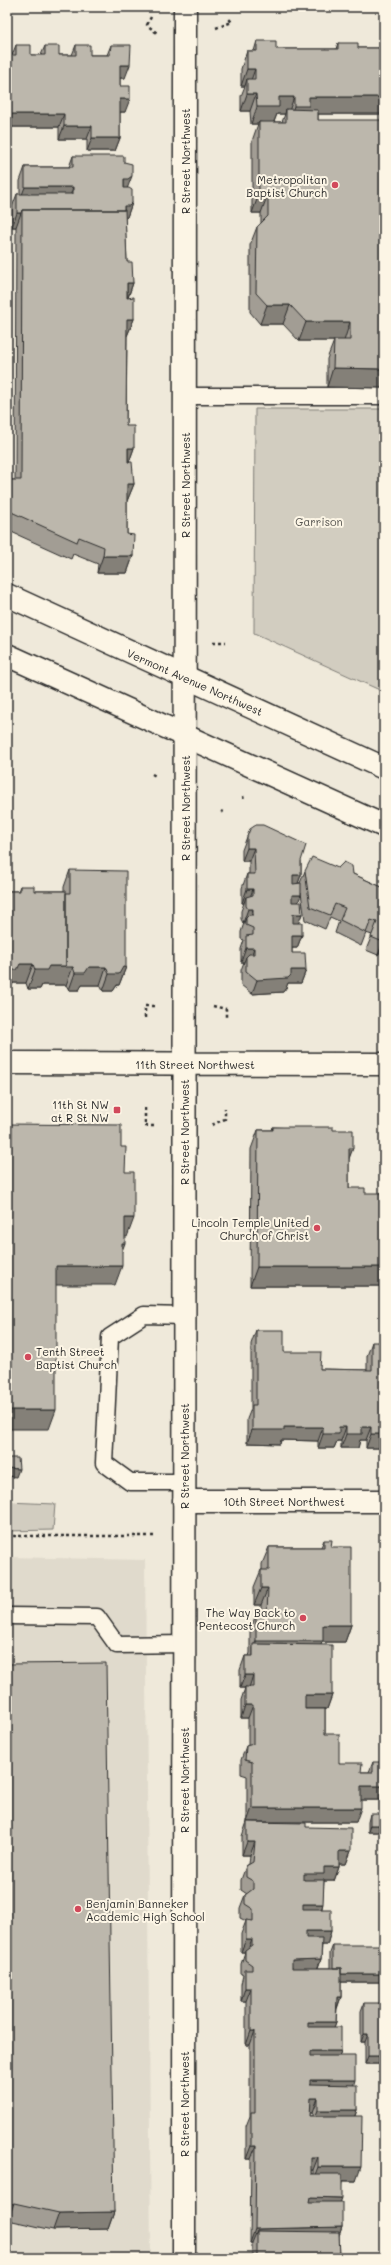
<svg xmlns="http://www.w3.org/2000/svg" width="391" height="2265" font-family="Mali,sans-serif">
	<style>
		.built { fill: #e0dacc }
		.green { fill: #d2cdc0; stroke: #7e7c76 }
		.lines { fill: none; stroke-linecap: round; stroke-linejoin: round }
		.service-casing { stroke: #2b2b2b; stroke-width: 19 }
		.minor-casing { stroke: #2b2b2b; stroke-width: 25 }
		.tertiary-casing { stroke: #2b2b2b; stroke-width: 25 }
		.secondary-casing { stroke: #2b2b2b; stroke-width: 25 }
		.path { stroke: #2b2b2b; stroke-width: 2.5; stroke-dasharray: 3 3; stroke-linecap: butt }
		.service { stroke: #fcf5e5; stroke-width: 16 }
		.minor { stroke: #fcf5e5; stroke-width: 22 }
		.tertiary { stroke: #fcf5e5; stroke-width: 22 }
		.secondary { stroke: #fcf5e5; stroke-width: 22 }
		.wall { fill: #a29d94; stroke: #2b2b2b; fill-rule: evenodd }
		.shaded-wall { fill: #848078; stroke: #2b2b2b }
		.building { fill: #bcb7ac; stroke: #2b2b2b }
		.poi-dot { fill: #d1495b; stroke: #fcf5e5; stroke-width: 1.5 }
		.labels { text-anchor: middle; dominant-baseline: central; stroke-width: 4; stroke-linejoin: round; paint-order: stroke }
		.street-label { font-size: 11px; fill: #2b2b2b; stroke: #fcf5e5 }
		.poi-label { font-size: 11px; fill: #2b2b2b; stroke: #fcf5e5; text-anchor: end }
		.park-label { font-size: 11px; fill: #555450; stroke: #fcf5e5 }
	</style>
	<rect width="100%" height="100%" fill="#efe9da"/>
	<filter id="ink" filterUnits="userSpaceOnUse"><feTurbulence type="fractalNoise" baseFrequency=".025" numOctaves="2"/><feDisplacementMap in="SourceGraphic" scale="8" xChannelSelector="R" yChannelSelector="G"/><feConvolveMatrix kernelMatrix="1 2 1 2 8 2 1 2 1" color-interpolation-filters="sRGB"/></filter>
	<g filter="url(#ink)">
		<!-- built -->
		<path class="built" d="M7,1557L145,1560L151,2258H7Z"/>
		<!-- green -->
		<path class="green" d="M255,409H384V692L254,633Z
			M7,1502L55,1504L53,1530L7,1531Z"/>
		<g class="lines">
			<!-- service casing -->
			<g class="service-casing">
				<path id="service" d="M185,396H384
					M184,1316L144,1315L110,1337L104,1463L130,1482H184
					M7,1616L97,1617L117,1645L184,1644"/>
			</g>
			<!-- minor casing -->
			<g class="minor-casing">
				<path id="minor" d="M184,1501H384"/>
			</g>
			<!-- tertiary casing -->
			<g class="tertiary-casing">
				<path id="tertiary" d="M7,595L384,768
					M7,655L384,826"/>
			</g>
			<!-- secondary casing -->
			<g class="secondary-casing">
				<path id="secondary" d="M7,1063L384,1064
					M184,2258L185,7"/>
			</g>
			<!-- path -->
			<path class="path" d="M151,17L147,25L157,33
				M216,28L232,22L228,18
				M213,642H226
				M152,774L157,777
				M243,796L244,801
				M221,811L226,814
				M213,1006L226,1009V1018
				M145,1018V1006H156
				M145,1108V1126H157
				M212,1125L225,1119V1108
				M7,1536H156"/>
			<!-- service -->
			<use href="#service" class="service"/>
			<!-- minor -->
			<use href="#minor" class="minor"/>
			<!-- tertiary -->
			<use href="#tertiary" class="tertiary"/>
			<!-- secondary -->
			<use href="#secondary" class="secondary"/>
		</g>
		<!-- wall -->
		<path class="wall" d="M257,41L276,49H336L338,43L358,48H384V114H318V120L384,388L327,387V359L334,341H299L283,324H260L250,312V245L257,227L261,223V213H252V141L258,124H251L250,111H241V96L245,86H241V69L247,51H254ZM277,114H285L282,122H274Z
			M16,45L31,55H41L45,46L59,55H72L76,45L90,55H107L111,45L125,78H120V86L125,112H120V138L115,151H87V139H59V127H7L12,55Z
			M73,156L124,162L127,188L132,203L127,217L125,218L127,262L133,283L128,298L134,319L127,336L126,426L134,448L129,462L134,484L127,501V534L133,556L127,573H97L98,564L73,554L71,559L7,530V480H15L16,227H12V207L17,194H20V181L25,167H69Z
			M250,829L301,861V875L298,883H300L305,871L353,874L384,888V945L378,955L366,950L372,935L366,933L361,946L335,933L339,921L330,917L325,929L305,920L301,893L298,902L302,914L298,923L302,935L297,948H292V953L306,970L301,983H288L286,988L283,992L252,994L241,985V970L244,962H241V949L244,940L241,939V932L244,923H243L241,919V911L244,903H242V888L247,874H249V861H242V850Z
			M70,870L126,967L119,985H117L113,991H103L100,985H82L79,990H69L66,985H42L40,989H28L26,983H13L10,989H7V891H18L20,886L34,891H64V887Z
			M273,1127L333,1130L353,1148L349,1157V1188L365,1193L384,1286H250L251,1149L258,1130H272Z
			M256,1330L284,1352L320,1369L367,1370V1356L372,1342L382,1448H366V1440H360L358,1448H341V1441H337L334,1448H318V1441L281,1440L280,1444L247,1443V1419L251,1409V1344Z
			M324,1540L331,1547L351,1625L345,1642H322L321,1645L332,1695L327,1709H325V1734L339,1763L361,1772H369L373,1762L384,1800H361L356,1822H247V1776L241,1774V1760L246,1746H248V1718H241V1700L245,1688H240V1670L245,1656H249L250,1653V1631L256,1614H261V1605H254V1587L261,1570H262V1564L269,1547H321Z
			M7,1664L114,2212L108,2229L53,2230L8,2220Z
			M370,1814L384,1832H368V1822Z
			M247,1822L306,1827L351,1851L346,1864H339V1867L334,1881H324L322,1909L331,1931L327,1945H322L321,1959L318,1968H330V1953L333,1945L384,1982H341V1997L337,2009L336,2022L334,2027L341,2051L339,2056L354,2085L357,2110L355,2116L356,2181H342L340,2202L342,2227L339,2236L340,2258H252V2243H250L251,2159H246V2126L250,2116V2045H246V2001H241V1984L243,1975L241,1974V1964L245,1952H241V1934L246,1921L240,1918V1908L245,1895L247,1894L241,1890V1880L246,1866L249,1864L250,1855H242V1836ZM310,2112H313V2116H310ZM311,2170H313V2174H311Z
			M364,2003L384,2064H365V2042H361V2011Z"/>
		<!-- shaded-wall -->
		<path class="shaded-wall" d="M120,65H130L125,78H115Z
			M247,69H255L249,86L247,79L245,86H241Z
			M247,94H256L250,111H241Z
			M279,97H294L288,114L286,109L285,114H277L273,124L259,122L258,124H251L257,107Z
			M309,97H384V114H306L288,123L294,106Z
			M120,99H130L125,112H115Z
			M7,114H64L59,127H7Z
			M64,126H92L87,139H59Z
			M92,138H120L115,151H87Z
			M132,176L127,189L124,192V179Z
			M25,187H73L69,200H20Z
			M259,194H268L261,213H252Z
			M132,203L127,217L124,219V206Z
			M17,213H21L16,227H12Z
			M127,283H133L127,300Z
			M267,305H290L283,324H260Z
			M127,319H134L127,336H121Z
			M306,322H350L344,341H299Z
			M333,368L384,369V388L327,387Z
			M128,448H134L128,465Z
			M127,484H134L127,501H120Z
			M103,556H133L127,573H97Z
			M247,848H254L249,861H242Z
			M293,875H301L296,889H288Z
			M247,889H253L248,903L246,897L244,903H242Z
			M292,895H301L296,908H288Z
			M248,909H253L249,923L246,918L244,923H243Z
			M293,914H302L297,927H288Z
			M292,935H302L297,948H288Z
			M384,940V945L378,955L383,942Z
			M246,948H254L249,962L246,957L244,962H241Z
			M20,964H33L26,983H13L10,989H7V976L9,970Z
			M49,966H66L73,967L66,985H42L40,989H28L35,970Z
			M89,967H106L100,985H82L79,990H69L75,973Z
			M123,967H126L119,985H117L113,991H103L109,974Z
			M291,970H306L301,983H288L286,988L283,992L252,994L257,980Z
			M349,1148H353L346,1167Z
			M125,1218H134L127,1237H118Z
			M122,1243H125L118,1262Z
			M56,1266H122L115,1285H49Z
			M257,1267H384V1286H250Z
			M7,1410H56L49,1429H7Z
			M284,1427H323L318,1441L281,1440L280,1444L247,1443L252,1430Z
			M339,1427H346L341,1441H337L334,1448H318L323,1434Z
			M362,1427H371L366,1440H360L358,1448H341L346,1434Z
			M371,1434H384V1442L382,1448H366Z
			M7,1468L19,1469L16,1477L7,1476Z
			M261,1588H268L261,1605H254Z
			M323,1625H351L345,1642H322L316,1658L253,1656V1648L256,1641Z
			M245,1675H253L249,1688L245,1687V1688H240Z
			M305,1695H332L327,1709H300Z
			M245,1705H253L248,1718H241Z
			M361,1786H384V1800H356Z
			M252,1808H361L356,1822H247Z
			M370,1825H384V1832H368Z
			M247,1842H255L250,1855H242Z
			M339,1851H351L346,1864H334Z
			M324,1867H339L334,1881H321L299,1887L304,1874Z
			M303,1904H323L319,1917H298Z
			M306,1931H331L327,1945H301Z
			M246,1939H252L247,1952L245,1950V1952H241Z
			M321,1959L316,1972L287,1974L292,1960Z
			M333,1974H384V1982H330Z
			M245,1988H251L246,2001H241Z
			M337,1997H341L336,2010Z
			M308,2022H336L331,2036L303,2035Z
			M251,2031H255L250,2045H246Z
			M364,2034H368L365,2042H361Z
			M310,2051H341L336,2065L305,2064Z
			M368,2056H384V2064H365Z
			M310,2080H355L351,2094L305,2093Z
			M311,2098H318L313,2112H306Z
			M318,2110H357L352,2123H313Z
			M251,2146H256L251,2159H246Z
			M311,2157H318L313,2170H306Z
			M318,2167H361L356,2181L313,2180Z
			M310,2197L342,2198L337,2211H305Z
			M14,2203L8,2220H7V2206Z
			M114,2212L108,2229L53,2230L59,2213Z
			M342,2227L337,2241L257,2231L252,2243H250L255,2229Z"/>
		<!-- building -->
		<path class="building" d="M257,41H276V49H338V43H358V48H384V97H309V106H294V97H279V107H257L256,94H247V79H255V69H247V51H257Z
			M16,45H31V55H45V46H59V55H76V45H90V55H110L111,45H131L130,65H120V86H130V99H120V138H92V126H64V114H7V55H16Z
			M286,109L318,110V120H384V369L333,368L334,340H350V322H306L290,305H267L256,293L257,227L268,216V194H259V122H286Z
			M73,156H124V162L132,164V176L128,179H124V188H129L132,190V203L129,206H124V210H22L21,213H17V194H73V187H25V167H73Z
			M22,210H125L127,262H132L133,283H127V298L134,297V319H127L126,426H134V448H128V462H132L134,484H127V534L134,535L133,556H103L104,547L79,537L77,542L7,510V480H21Z
			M256,825H263L306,845L301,861V875H293V884L301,883V895H292V902H301L302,914H293V923H302V935H292V953H305L306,970H291V975L288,978L257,980L246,971V957L249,954H254V948H246V936L253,935V928L246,925V918L249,915H253V909H248L246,906V897L253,895V889H247V874H255L254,848H247V837L250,829Z
			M312,857L338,868L344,862L352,866L353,874L384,888V940L383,942L371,937L377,922L371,920L366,933L340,920L345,908L335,904L330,915L310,907L305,871Z
			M70,870L126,871V967H123L119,974H109L106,967H89L85,973H75L73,967H65L66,966V893H70Z
			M20,886H34V891H66V966H49L47,970H35L33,964H20L17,970H9L7,965V891H20Z
			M7,1124L121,1125V1147H126L125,1172H134V1218H125V1243H122V1266H56V1410H7Z
			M273,1127H333V1130H353V1148H349V1188H365V1193H384V1267H257L258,1130H273Z
			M256,1330H284V1352H321L320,1369L372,1370V1342H384V1434H371V1427H362V1434H346V1427H339V1434H323V1427H284V1430H252V1405H256Z
			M7,1435H8V1456H7Z
			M7,1458H18L19,1469L7,1468Z
			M324,1540H332L331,1547H351V1625H323V1641H256V1614H267L268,1588H261V1570H269V1547H324Z
			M253,1644L332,1645V1695H305V1709H325V1734H339V1763H362L361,1772H373V1762H384V1786H361V1808H252V1762L245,1760L246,1746L253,1744V1705H245V1687H253V1675H245V1656H253Z
			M106,1663L114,2212L59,2213L14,2203L7,2206V1664Z
			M370,1814H384V1825H370Z
			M247,1822L306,1823V1827L351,1828V1851H339V1867H324V1874H304V1880H324L323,1904H303V1909H331V1931H306V1938H322L321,1959L292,1960V1968H341V1997H337L336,2022H308V2027H341V2051H310V2056H355V2080H310V2084L357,2085V2110H318V2098H311L310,2116H362L361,2167H318V2157H311V2174H342V2198L310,2197L309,2202H342V2227L255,2229L256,2146H251V2112H255V2031H251V1988H245V1970H252V1965L245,1960V1950L252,1945V1939H246V1920L253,1921V1909L245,1904V1895L253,1889V1881L246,1877V1866L253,1862L255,1842H247Z
			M333,1945H384V1974H341V1968H333Z
			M364,2003H384V2056H368V2034H364Z
			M257,2231L339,2232L340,2258H257Z"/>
	</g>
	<!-- markers -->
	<g class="poi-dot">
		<circle cx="335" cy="185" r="4"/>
		<rect x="113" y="1106" width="8" height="8" rx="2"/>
		<circle cx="317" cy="1228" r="4"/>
		<circle cx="28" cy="1357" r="4"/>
		<circle cx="303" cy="1618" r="4"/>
		<circle cx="78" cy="1909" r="4"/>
	</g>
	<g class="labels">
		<!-- street labels -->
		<g class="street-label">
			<text transform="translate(185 161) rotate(-90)">R Street Northwest</text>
			<text transform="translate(185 485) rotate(-90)">R Street Northwest</text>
			<text transform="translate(195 682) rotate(24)">Vermont Avenue Northwest</text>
			<text transform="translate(185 808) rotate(-90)">R Street Northwest</text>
			<text x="195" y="1064">11th Street Northwest</text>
			<text transform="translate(184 1132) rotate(-90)">R Street Northwest</text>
			<text transform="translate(184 1456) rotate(-90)">R Street Northwest</text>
			<text x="284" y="1501">10th Street Northwest</text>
			<text transform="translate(184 1780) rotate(-90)">R Street Northwest</text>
			<text transform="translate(184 2104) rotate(-90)">R Street Northwest</text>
		</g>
		<!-- poi labels -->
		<g class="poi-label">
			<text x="327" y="179">Metropolitan<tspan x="327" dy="13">Baptist Church</tspan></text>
			<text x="109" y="1104">11th St NW<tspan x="109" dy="13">at R St NW</tspan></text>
			<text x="309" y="1222">Lincoln Temple United<tspan x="309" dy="13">Church of Christ</tspan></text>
			<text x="36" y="1351" text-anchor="start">Tenth Street<tspan x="36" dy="13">Baptist Church</tspan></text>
			<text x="295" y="1612">The Way Back to<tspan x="295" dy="13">Pentecost Church</tspan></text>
			<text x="86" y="1903" text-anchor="start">Benjamin Banneker<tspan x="86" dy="13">Academic High School</tspan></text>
		</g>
		<!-- park labels -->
		<g class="park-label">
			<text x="319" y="521">Garrison</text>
		</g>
	</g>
	<!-- margin -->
	<rect width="391" height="2265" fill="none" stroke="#fcf5e5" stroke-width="24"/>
	<rect x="12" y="12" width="367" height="2241" fill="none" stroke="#2b2b2b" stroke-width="1.5" filter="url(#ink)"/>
</svg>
